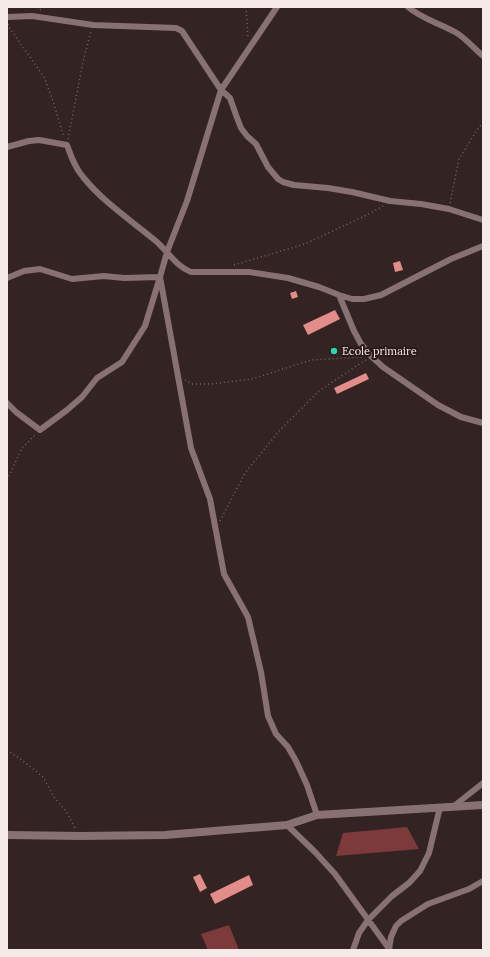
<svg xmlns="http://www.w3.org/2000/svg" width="490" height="957" font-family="Lora,serif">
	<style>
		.green { fill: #7c3a3a }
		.building { fill: #e28d8a }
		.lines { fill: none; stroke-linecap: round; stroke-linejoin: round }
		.path { stroke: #746565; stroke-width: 1.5; stroke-dasharray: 1 3; stroke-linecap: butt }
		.minor { stroke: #877271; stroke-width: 6 }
		.tertiary { stroke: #877271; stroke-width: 8 }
		.poi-dot { fill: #2ad5ac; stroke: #2a1a19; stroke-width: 1.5 }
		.labels { text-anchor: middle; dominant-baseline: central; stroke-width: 4; stroke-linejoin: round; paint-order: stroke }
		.poi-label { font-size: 11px; fill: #f6eae9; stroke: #2a1a19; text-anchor: start }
	</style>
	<rect width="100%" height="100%" fill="#342323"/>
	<!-- green -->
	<path class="green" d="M407,827L419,849L336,856L343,833Z
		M229,925L239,950H208L201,934Z"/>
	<!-- building -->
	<path class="building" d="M400,261L403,270L395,272L393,263Z
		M296,291L298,297L292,299L290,293Z
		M335,310L340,319L308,335L303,325Z
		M366,373L369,379L337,394L334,388Z
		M200,874L207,888L200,892L193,877Z
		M249,875L253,885L215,904L210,894Z"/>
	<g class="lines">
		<!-- path -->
		<path class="path" d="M246,7L248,37
			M40,10L44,7
			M8,24L9,27L44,77L52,98L64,137
			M68,139L83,62L91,31
			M450,203L459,159L479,127L483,123
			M234,265L305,244L371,213L383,206
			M185,380L192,384H210L252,379L311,360L363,357
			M7,480L22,448L36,434
			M220,521L245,473L280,430L319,391L367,359
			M7,750L23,761L43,777L54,797L66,811L75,828"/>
		<!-- minor -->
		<path class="minor" d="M408,7C422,19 439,23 455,32C466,38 473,48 483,56
			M7,17L32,16L93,25L176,28L182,31L221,90L230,98L236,115L241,128L247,136L256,144L268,167L278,179L283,182L294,185L328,188L352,192L390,201L421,204L449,209L483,220
			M7,147L29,141L39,140L67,145C71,156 75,168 83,177C104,203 132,221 157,242C168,252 177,267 191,272H249L288,278L319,287L339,295L352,299H364L381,295L451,259L483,246
			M160,277L191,448L210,499L224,574L248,617L261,672L268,716L276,734L288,747L296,761L307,785L317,815
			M7,278L24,271L40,269L72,279L104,276L124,278L160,277
			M339,295L354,331L361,344L371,356L383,367L438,405L461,417L483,423
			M7,403L16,412L40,430L67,410L82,397L97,378L122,362L145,326L160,277L167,252L187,201L221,90L277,7
			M454,806L483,783
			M287,825L315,852L335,874L390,950
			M389,949L391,937L396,926L401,921L428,904L469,889L483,881
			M353,950L359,933L368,920L392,896L409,883L420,871L429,853L440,807"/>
		<!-- tertiary -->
		<path class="tertiary" d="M7,835L80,836L165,835L287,825L317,815L483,805"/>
	</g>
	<!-- markers -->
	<circle class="poi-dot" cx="334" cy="351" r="4"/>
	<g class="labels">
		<!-- poi labels -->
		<g class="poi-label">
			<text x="342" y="351">Ecole primaire</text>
		</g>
	</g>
	<!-- border -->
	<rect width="490" height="957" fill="none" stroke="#f6eae9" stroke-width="16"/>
</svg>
